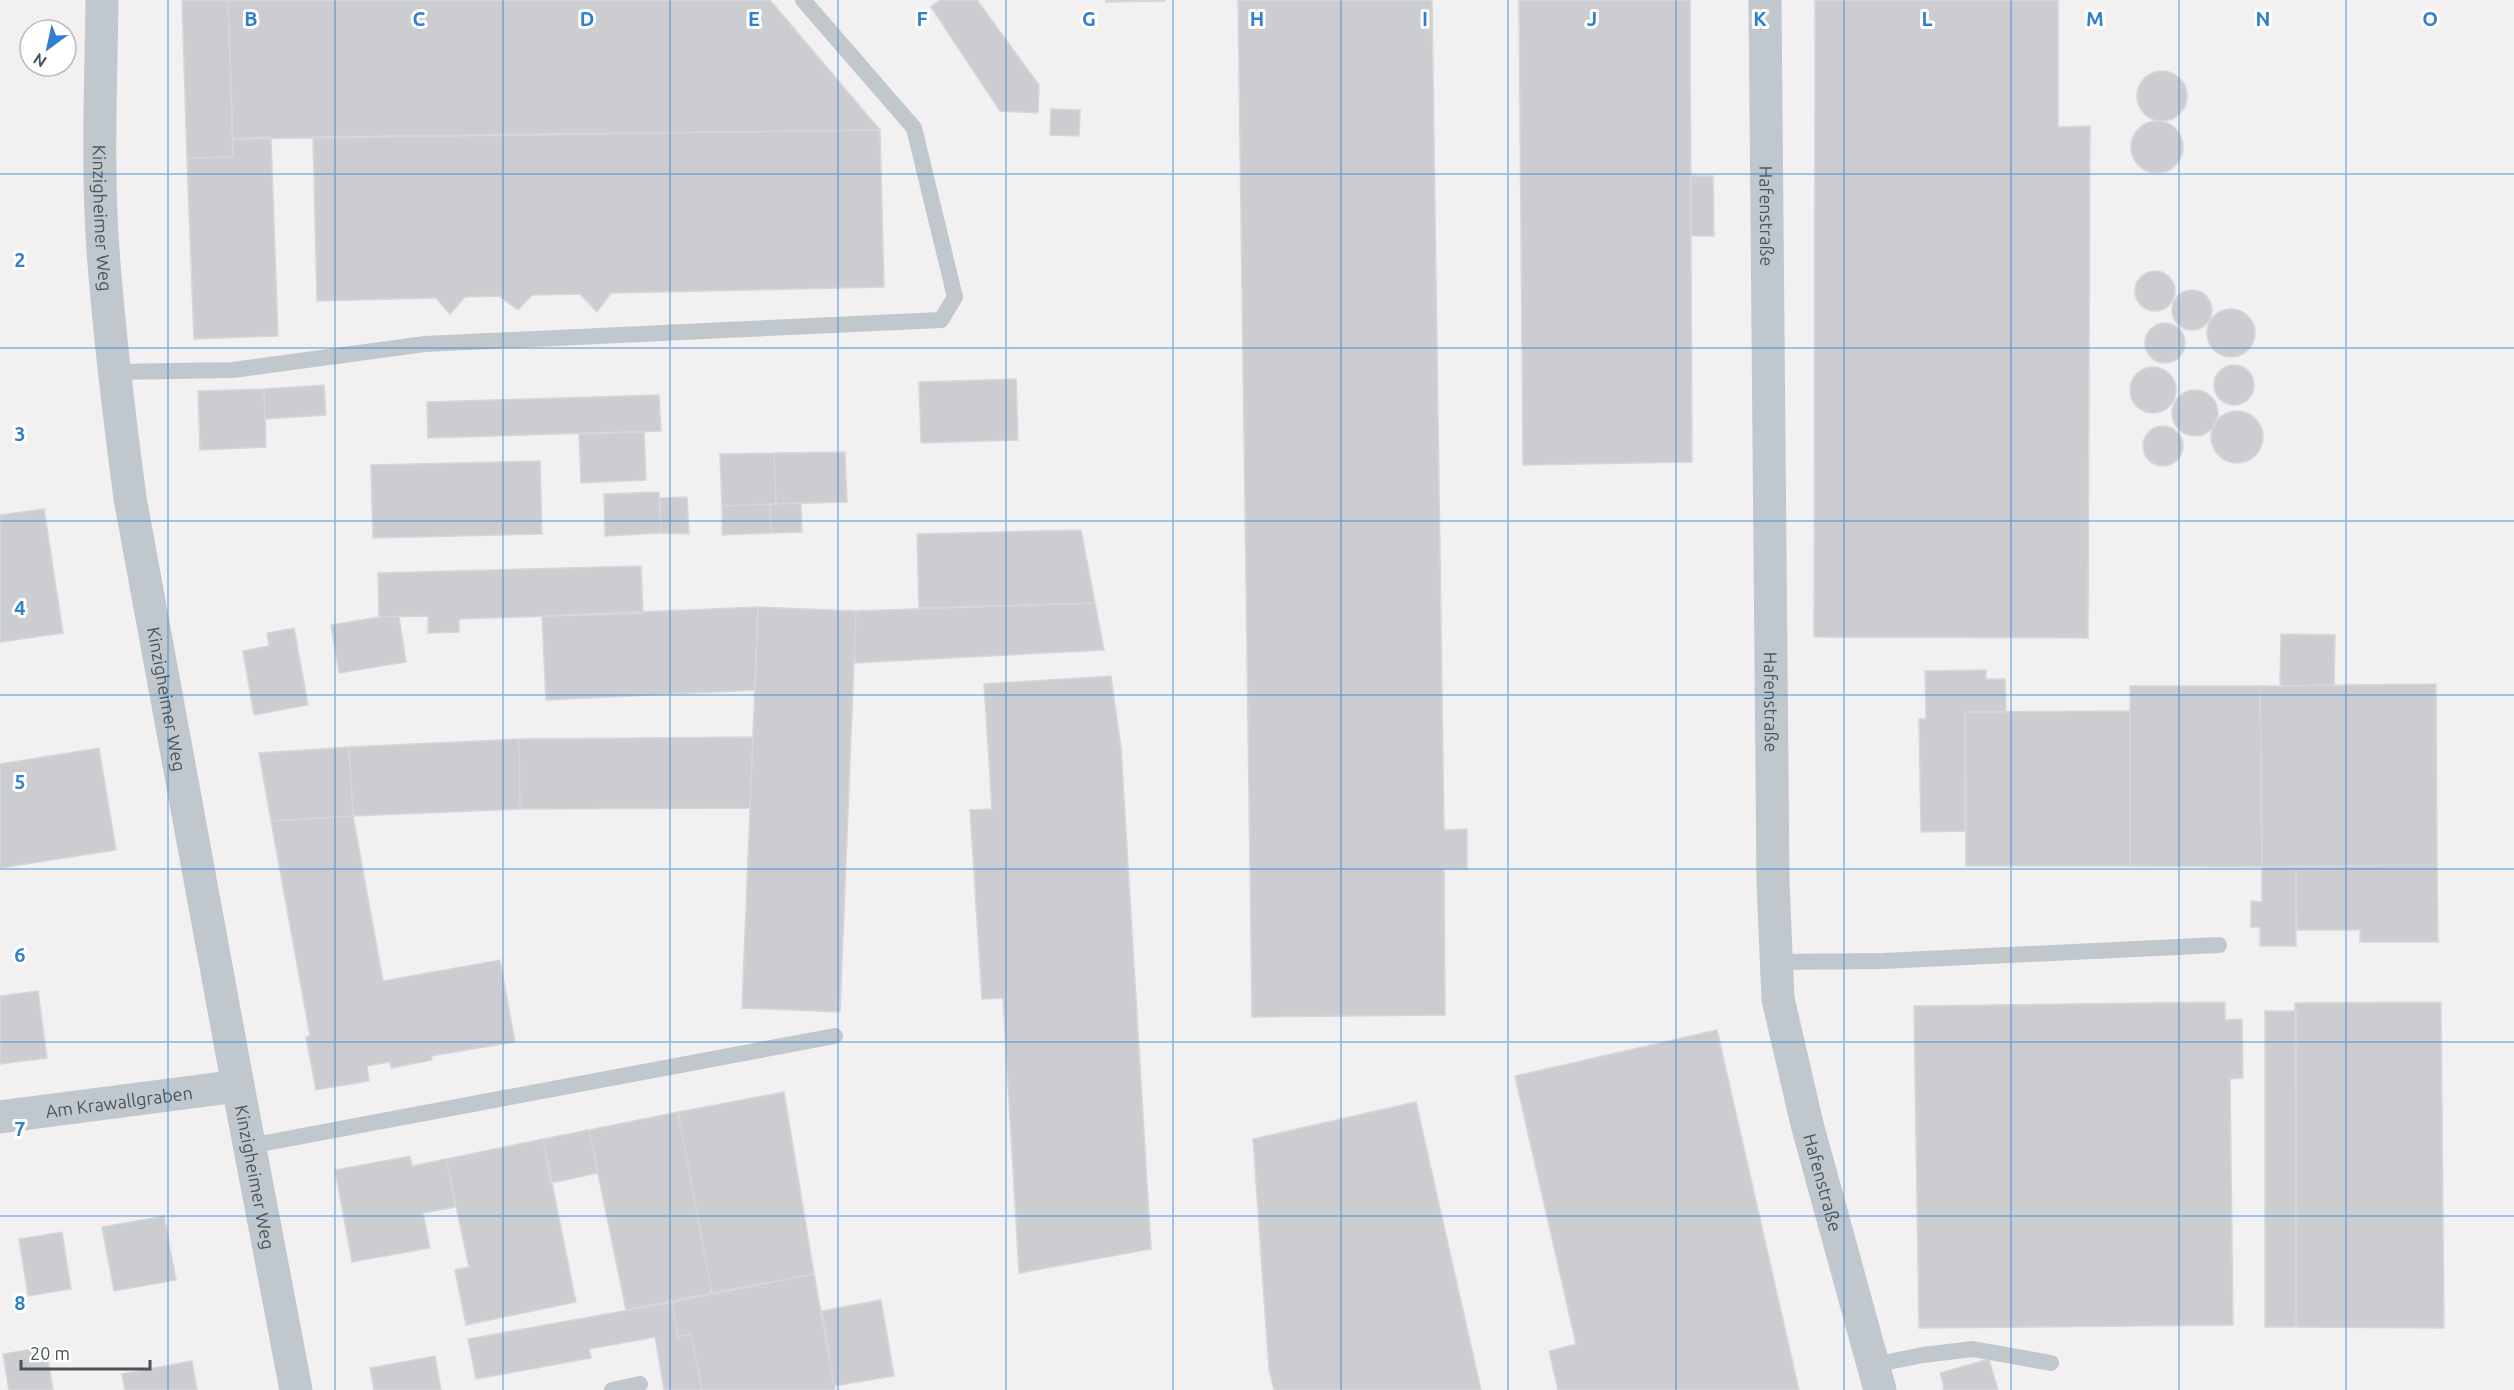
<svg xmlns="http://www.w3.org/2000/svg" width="2514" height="1390" font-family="Ubuntu,sans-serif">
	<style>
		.building { fill: #cbcdd1; stroke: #d5d7db; stroke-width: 1.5 }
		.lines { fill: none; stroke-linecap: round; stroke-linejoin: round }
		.service { stroke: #c0c8cd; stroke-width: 16 }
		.minor { stroke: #c0c8cd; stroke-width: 33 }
		.grid { fill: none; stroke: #3081cd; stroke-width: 1.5; stroke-opacity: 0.55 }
		.labels { text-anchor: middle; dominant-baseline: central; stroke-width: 6; stroke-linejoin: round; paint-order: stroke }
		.street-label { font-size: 18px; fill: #4a555b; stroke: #fff }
		.grid-label { font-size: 20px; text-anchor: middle; font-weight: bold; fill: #3081cd; stroke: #fff; stroke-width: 6; stroke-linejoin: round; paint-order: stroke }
	</style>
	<rect width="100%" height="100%" fill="#f2f0f1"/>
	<!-- building -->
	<path class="building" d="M182,0H228L233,157L187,158Z
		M228,0H770L880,130L233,139Z
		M940,0H977L1039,85L1038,113L1000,111L931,7Z
		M1106,0H1165V1L1106,2Z
		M1238,0H1432L1444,830L1467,829V869H1444L1445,1015L1252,1017Z
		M1519,0H1690L1692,462L1523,465Z
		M1815,0H2058V127L2090,126L2088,638L1814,637Z
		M2137 96a25 25 0 1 1 50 0a25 25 0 1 1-50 0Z
		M1051,109L1080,110L1079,136L1050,135Z
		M2131 147a26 26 0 1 1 52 0a26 26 0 1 1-52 0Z
		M880,130L884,287L611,293L597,312L580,294L532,295L518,310L499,296L465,297L450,314L436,298L317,301L313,137Z
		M271,137L278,336L194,339L187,158L233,157V139Z
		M1691,176H1713L1714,236H1691Z
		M2135 291a20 20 0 1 1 40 0a20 20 0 1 1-40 0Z
		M2172 310a20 20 0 1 1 40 0a20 20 0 1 1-40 0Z
		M2207 333a24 24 0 1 1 48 0a24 24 0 1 1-48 0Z
		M2145 343a20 20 0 1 1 40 0a20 20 0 1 1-40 0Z
		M2214 385a20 20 0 1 1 40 0a20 20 0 1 1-40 0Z
		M2130 390a23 23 0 1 1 46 0a23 23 0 1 1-46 0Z
		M1016,379L1018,440L921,443L919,382Z
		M324,385L326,415L265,419L264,389Z
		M264,389L266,447L200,450L198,391Z
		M2172 413a23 23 0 1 1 46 0a23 23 0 1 1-46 0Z
		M659,395L661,431L428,438L427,402Z
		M2211 437a26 26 0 1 1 52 0a26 26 0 1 1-52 0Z
		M2143 446a20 20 0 1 1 40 0a20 20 0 1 1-40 0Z
		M644,432L646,480L581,483L579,434Z
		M845,452L847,502L776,504L774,453Z
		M774,453L776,504L722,506L720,454Z
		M540,461L542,534L373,538L371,465Z
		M659,492L661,533L605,536L604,494Z
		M687,497L689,534L661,533L660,498Z
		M801,503L802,532L771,533L770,504Z
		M770,504L771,533L722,535V506Z
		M44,509L63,633L0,642V515Z
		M1081,530L1095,603L919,608L917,534Z
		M641,566L643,613L459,619V632L428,633V616L379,617L378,573Z
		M1095,603L1104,650L854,663L856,611Z
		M758,607L755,690L546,700L542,616Z
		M758,607L856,611L840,1012L742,1008Z
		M379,617H399L406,662L339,673L331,625Z
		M294,628L308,705L254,715L243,651L269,646L267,633Z
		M2281,634L2335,635L2334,685L2280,686Z
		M1986,670V679H2005L2006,712H1965V831L1921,832L1919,719H1926L1925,671Z
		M1111,676L1121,748L1151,1249L1019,1273L1003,998L982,999L970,810L992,809L984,684Z
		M2436,684L2437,865L2262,867L2260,686Z
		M2130,686H2260L2262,867L2130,866Z
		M2130,711V866H1966L1965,712Z
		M753,737L750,808L520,809L519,739Z
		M519,739L520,809L353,816L349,747Z
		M349,747L353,816L271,821L259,753Z
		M99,748L116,850L0,868V764Z
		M353,816L383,981L500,960L515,1042L431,1056L432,1060L391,1068L390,1062L367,1066L369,1081L316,1090L306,1037L310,1036L271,821Z
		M2437,865L2438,942H2360V930H2297L2296,866Z
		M2296,866V946H2260V927H2251V901L2262,902V867Z
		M38,991L47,1058L0,1064V996Z
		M2225,1002V1020L2242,1019L2243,1078L2230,1079L2233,1325L1919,1328L1914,1006Z
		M2441,1002L2444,1328L2296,1327L2295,1003Z
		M2265,1011H2296V1327H2265Z
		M1717,1030L1799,1390H1558L1549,1351L1576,1344L1515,1076Z
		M784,1092L814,1274L712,1293L678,1112Z
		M1416,1102L1481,1390H1274L1269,1370L1253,1139Z
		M678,1112L712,1293L626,1310L589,1130Z
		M589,1130L598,1173L551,1183L543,1139Z
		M543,1139L576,1302L466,1325L455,1270L469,1267L446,1159Z
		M410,1156L412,1166L446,1159L456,1207L423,1213L430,1248L352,1262L335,1170Z
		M164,1216L176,1280L114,1291L102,1227Z
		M62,1232L71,1289L28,1296L19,1239Z
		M814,1274L835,1390H702L691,1334L678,1337L672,1302Z
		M881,1300L894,1376L834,1386L822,1311Z
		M672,1302L678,1337L691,1334L702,1390H664L655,1337L589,1349L591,1358L476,1379L468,1339Z
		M46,1347L53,1390H9L3,1354Z
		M435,1356L441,1390H374L370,1368Z
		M1989,1359L1998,1390H1943L1944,1387L1940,1373Z
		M192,1361L197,1390H125L122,1374Z"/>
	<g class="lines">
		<!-- service -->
		<path class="service" d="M114,372L233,370L425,344L941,320L955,297L914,128L803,0
			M1776,962L1883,961L2219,945
			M249,1146L835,1036
			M1873,1365L1923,1355L1973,1349L2051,1363
			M612,1390L640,1384"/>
		<!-- minor -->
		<g class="minor">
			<path id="s1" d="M102,0C101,83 97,167 103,250C109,333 119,415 130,498L238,1086L296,1390"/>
			<path id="s2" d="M1765,0L1773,883L1778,999L1807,1124L1880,1390"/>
			<path id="s3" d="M0,1117L238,1086"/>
		</g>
	</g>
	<!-- grid -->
	<path class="grid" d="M168,0V1390M335,0V1390M503,0V1390M670,0V1390M838,0V1390M1006,0V1390M1173,0V1390M1341,0V1390M1508,0V1390M1676,0V1390M1844,0V1390M2011,0V1390M2179,0V1390M2346,0V1390M0,174H2514M0,348H2514M0,521H2514M0,695H2514M0,869H2514M0,1042H2514M0,1216H2514"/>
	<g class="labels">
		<!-- street labels -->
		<g class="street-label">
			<text stroke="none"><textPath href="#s2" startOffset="216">Hafenstraße</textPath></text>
			<text stroke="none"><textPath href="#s1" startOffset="218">Kinzigheimer Weg</textPath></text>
			<text stroke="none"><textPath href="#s1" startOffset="704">Kinzigheimer Weg</textPath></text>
			<text stroke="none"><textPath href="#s2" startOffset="702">Hafenstraße</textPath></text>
			<text stroke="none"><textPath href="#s3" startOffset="120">Am Krawallgraben</textPath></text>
			<text stroke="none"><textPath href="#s1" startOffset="1190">Kinzigheimer Weg</textPath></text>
			<text stroke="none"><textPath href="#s2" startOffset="1188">Hafenstraße</textPath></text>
		</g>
	</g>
	<g class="grid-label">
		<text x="251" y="26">B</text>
		<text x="419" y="26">C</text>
		<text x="587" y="26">D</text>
		<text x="754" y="26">E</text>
		<text x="922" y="26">F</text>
		<text x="1089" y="26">G</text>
		<text x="1257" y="26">H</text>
		<text x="1425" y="26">I</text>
		<text x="1592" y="26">J</text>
		<text x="1760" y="26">K</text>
		<text x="1927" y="26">L</text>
		<text x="2095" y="26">M</text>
		<text x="2263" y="26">N</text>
		<text x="2430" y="26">O</text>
		<text x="20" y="267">2</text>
		<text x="20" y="441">3</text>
		<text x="20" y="615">4</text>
		<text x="20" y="789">5</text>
		<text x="20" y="962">6</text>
		<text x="20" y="1136">7</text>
		<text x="20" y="1310">8</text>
	</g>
	<!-- north arrow -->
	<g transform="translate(48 48) rotate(213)"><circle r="28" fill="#ffffff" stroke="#b7bbbd" stroke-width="1.5"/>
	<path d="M0-4.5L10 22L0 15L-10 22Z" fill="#3081cd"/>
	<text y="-9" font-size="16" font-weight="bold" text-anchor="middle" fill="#4a555b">N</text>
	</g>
	<!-- scale -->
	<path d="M21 1360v9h129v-9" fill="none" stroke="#4a555b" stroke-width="3"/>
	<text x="30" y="1360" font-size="18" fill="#4a555b" stroke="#ffffff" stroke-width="4.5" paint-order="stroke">20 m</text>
</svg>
